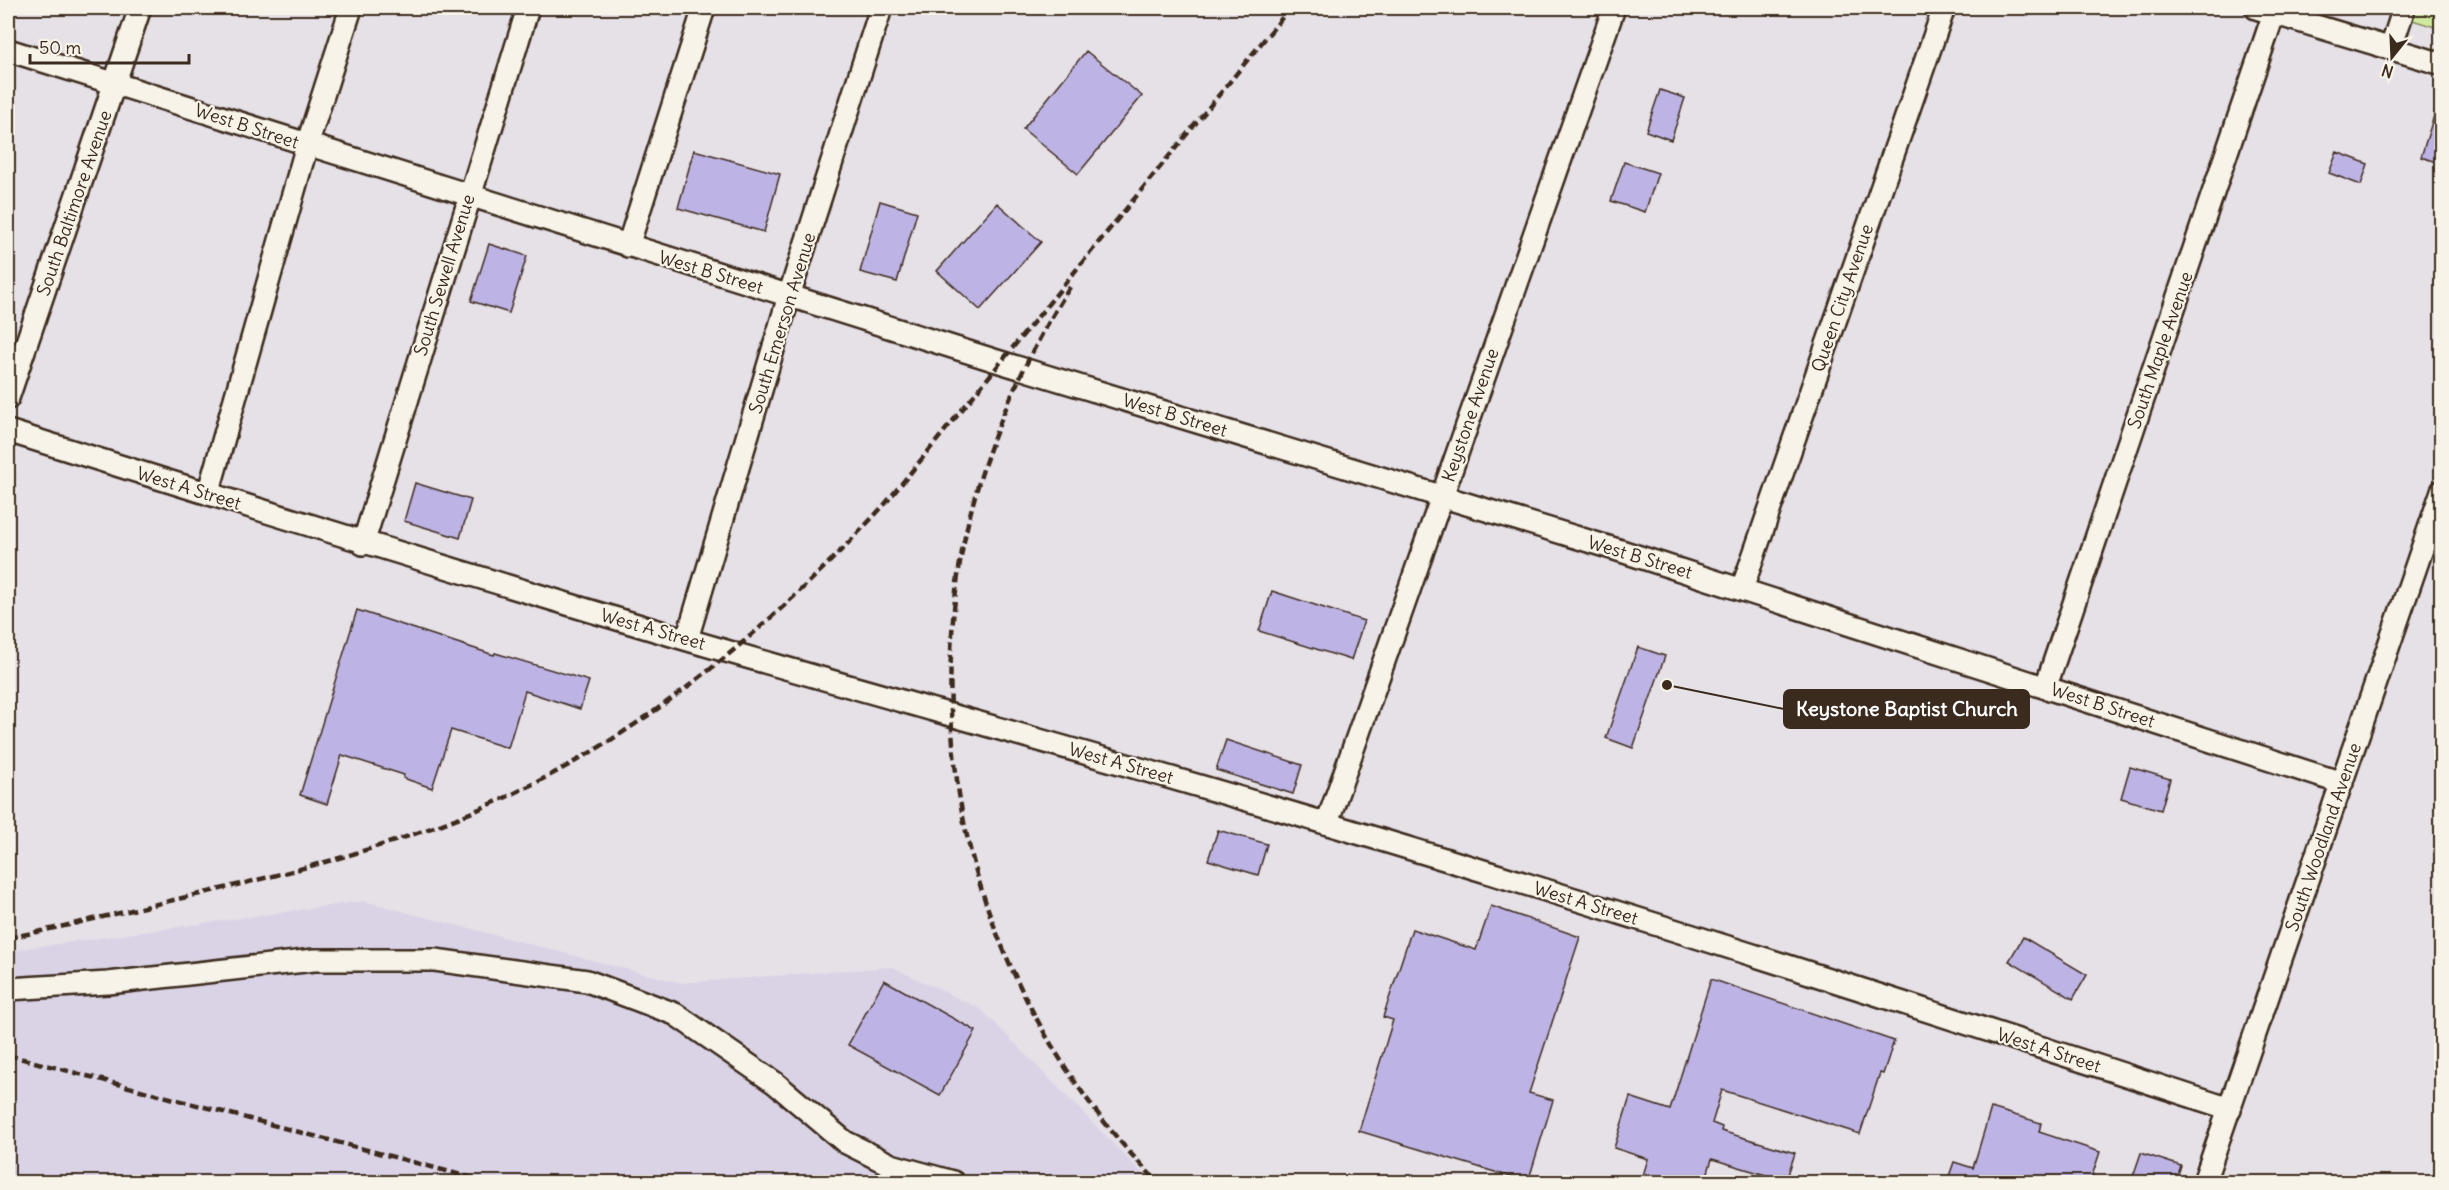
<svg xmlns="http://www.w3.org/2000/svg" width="2449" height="1190" font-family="Delius,sans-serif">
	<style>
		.built { fill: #dad3e6 }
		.green { fill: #d1e99f; stroke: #868a5e; stroke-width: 1.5 }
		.building { fill: #bdb4e5; stroke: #3b2a1e; stroke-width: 1.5 }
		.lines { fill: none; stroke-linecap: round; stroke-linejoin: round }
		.minor-casing { stroke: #3b2a1e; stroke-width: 26 }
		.minor { stroke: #f7f3e8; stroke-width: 21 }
		.rail { stroke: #3b2a1e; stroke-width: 4.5; stroke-dasharray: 9 4.5; stroke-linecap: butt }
		.labels { text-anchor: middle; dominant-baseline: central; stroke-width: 4.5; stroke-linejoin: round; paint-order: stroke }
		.street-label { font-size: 18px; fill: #3b2a1e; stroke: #f7f3e8 }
		.leader { fill: none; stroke: #3b2a1e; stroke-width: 2 }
		.callout-dot { fill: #3b2a1e; stroke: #f7f3e8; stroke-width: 2 }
		.callout { fill: #3b2a1e; stroke: #3b2a1e; stroke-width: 2 }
		.callout-label { font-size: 20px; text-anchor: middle; font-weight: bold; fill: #fff }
	</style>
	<rect width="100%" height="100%" fill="#e6e0e7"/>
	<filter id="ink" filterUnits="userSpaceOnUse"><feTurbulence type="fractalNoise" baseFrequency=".0167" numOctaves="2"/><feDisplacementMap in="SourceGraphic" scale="12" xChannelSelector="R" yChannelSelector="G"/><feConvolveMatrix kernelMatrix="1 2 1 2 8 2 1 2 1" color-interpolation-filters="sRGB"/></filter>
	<g filter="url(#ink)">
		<!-- built -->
		<path class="built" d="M363,901L680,983L892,967L981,1009L1151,1182H8V951Z"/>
		<!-- green -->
		<path class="green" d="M2374,8H2441V29Z"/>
		<!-- building -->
		<path class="building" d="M1086,51L1142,96L1078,174L1023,129Z
			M1660,90L1685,98L1671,140L1646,131Z
			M2438,103L2442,104V164L2421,157Z
			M694,150L780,174L764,232L678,208Z
			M2337,152L2368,164L2361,185L2329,173Z
			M1624,162L1658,173L1645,212L1611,201Z
			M880,201L917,212L897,282L860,272Z
			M997,203L1041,242L980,310L937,271Z
			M489,244L527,256L509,313L471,301Z
			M415,483L471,500L460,538L404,521Z
			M1272,591L1364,621L1351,660L1259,631Z
			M357,610L494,655L495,653L589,681L580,709L525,691L508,748L451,730L432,788L403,778L404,775L342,755L327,804L300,795Z
			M1638,647L1665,656L1633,748L1606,738Z
			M1226,740L1302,765L1293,794L1216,770Z
			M2130,767L2170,779L2161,810L2121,798Z
			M1218,830L1267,844L1258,875L1208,860Z
			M1491,906L1580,937L1529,1093L1553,1100L1528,1182L1359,1131L1393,1020L1383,1017L1412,929L1476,950Z
			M2023,937L2087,975L2073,999L2009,961Z
			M1711,979L1894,1041L1883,1074L1880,1073L1860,1134L1722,1090L1712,1123L1722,1127L1721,1131L1795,1153L1786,1181L1712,1159L1705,1182H1641L1648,1159L1614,1148L1630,1097L1670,1110Z
			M884,980L976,1031L940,1095L848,1045Z
			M1991,1108L2041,1123L2039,1132L2100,1152L2090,1182H1947L1954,1162L1973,1168Z
			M2141,1153L2181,1166L2176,1182H2131Z"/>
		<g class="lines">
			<!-- minor casing -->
			<g class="minor-casing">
				<path id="minor" d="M2256,8L2442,64
					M2391,48L2404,8
					M8,50L1000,362L1618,550L2342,783
					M628,246L704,8
					M8,398L140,8
					M8,431C234,502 461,573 688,640C901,702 1116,760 1328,824C1630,914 1930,1011 2230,1109
					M208,494L307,145L351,8
					M363,544L528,8
					M1742,589L1944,8
					M687,639L789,296L881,8
					M2046,686L2274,13
					M1327,823L1614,8
					M8,989L108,983L314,960H435L587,981L675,1014L775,1083L845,1142L891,1165L953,1182
					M2204,1182L2442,491"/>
			</g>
			<!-- minor -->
			<use href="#minor" class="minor"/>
			<!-- rail -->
			<path class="rail" d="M1070,287C1018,369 978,461 961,557C948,632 947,712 958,787C978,930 1055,1081 1158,1182
				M8,938C73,925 138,908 204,893C316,866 429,837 533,784C668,716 783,615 885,504L1290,8
				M8,1055L488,1182"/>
		</g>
	</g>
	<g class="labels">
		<!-- street labels -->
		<g class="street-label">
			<text transform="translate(247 126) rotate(18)">West B Street</text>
			<text transform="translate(74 203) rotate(-71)">South Baltimore Avenue</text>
			<text transform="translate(711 272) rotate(17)">West B Street</text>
			<text transform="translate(444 275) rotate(-73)">South Sewell Avenue</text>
			<text transform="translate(1842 298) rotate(-71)">Queen City Avenue</text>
			<text transform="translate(782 323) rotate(-73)">South Emerson Avenue</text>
			<text transform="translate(2160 350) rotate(-71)">South Maple Avenue</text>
			<text transform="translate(1175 415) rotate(17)">West B Street</text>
			<text transform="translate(1470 415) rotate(-71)">Keystone Avenue</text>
			<text transform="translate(189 488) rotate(17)">West A Street</text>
			<text transform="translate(1640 557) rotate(17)">West B Street</text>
			<text transform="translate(653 629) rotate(16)">West A Street</text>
			<text transform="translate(2103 705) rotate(18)">West B Street</text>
			<text transform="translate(1121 763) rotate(16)">West A Street</text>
			<text transform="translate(2323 837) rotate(-71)">South Woodland Avenue</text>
			<text transform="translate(1586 903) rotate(17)">West A Street</text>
			<text transform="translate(2049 1050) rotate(18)">West A Street</text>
		</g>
	</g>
	<!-- callouts -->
	<path class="leader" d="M1667 685L1784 709"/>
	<circle class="callout-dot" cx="1667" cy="685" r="6"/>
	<rect class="callout" x="1784" y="690" width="245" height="38" rx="6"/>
	<g class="callout-label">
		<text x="1907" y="716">Keystone Baptist Church</text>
	</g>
	<!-- margin -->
	<rect width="2449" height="1190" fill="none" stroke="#f7f3e8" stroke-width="30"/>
	<rect x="15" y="15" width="2419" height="1160" fill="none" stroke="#3b2a1e" stroke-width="2" filter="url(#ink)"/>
	<!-- north arrow -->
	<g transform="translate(2392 57) rotate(198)" stroke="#f7f3e8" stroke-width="4.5" paint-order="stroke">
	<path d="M0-4.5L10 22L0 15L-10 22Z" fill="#3b2a1e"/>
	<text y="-9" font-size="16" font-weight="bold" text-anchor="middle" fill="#3b2a1e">N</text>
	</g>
	<!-- scale -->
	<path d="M30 54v9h159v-9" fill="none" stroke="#3b2a1e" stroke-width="3"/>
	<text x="39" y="54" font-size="18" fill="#3b2a1e" stroke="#f7f3e8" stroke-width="4.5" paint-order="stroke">50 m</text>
</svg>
